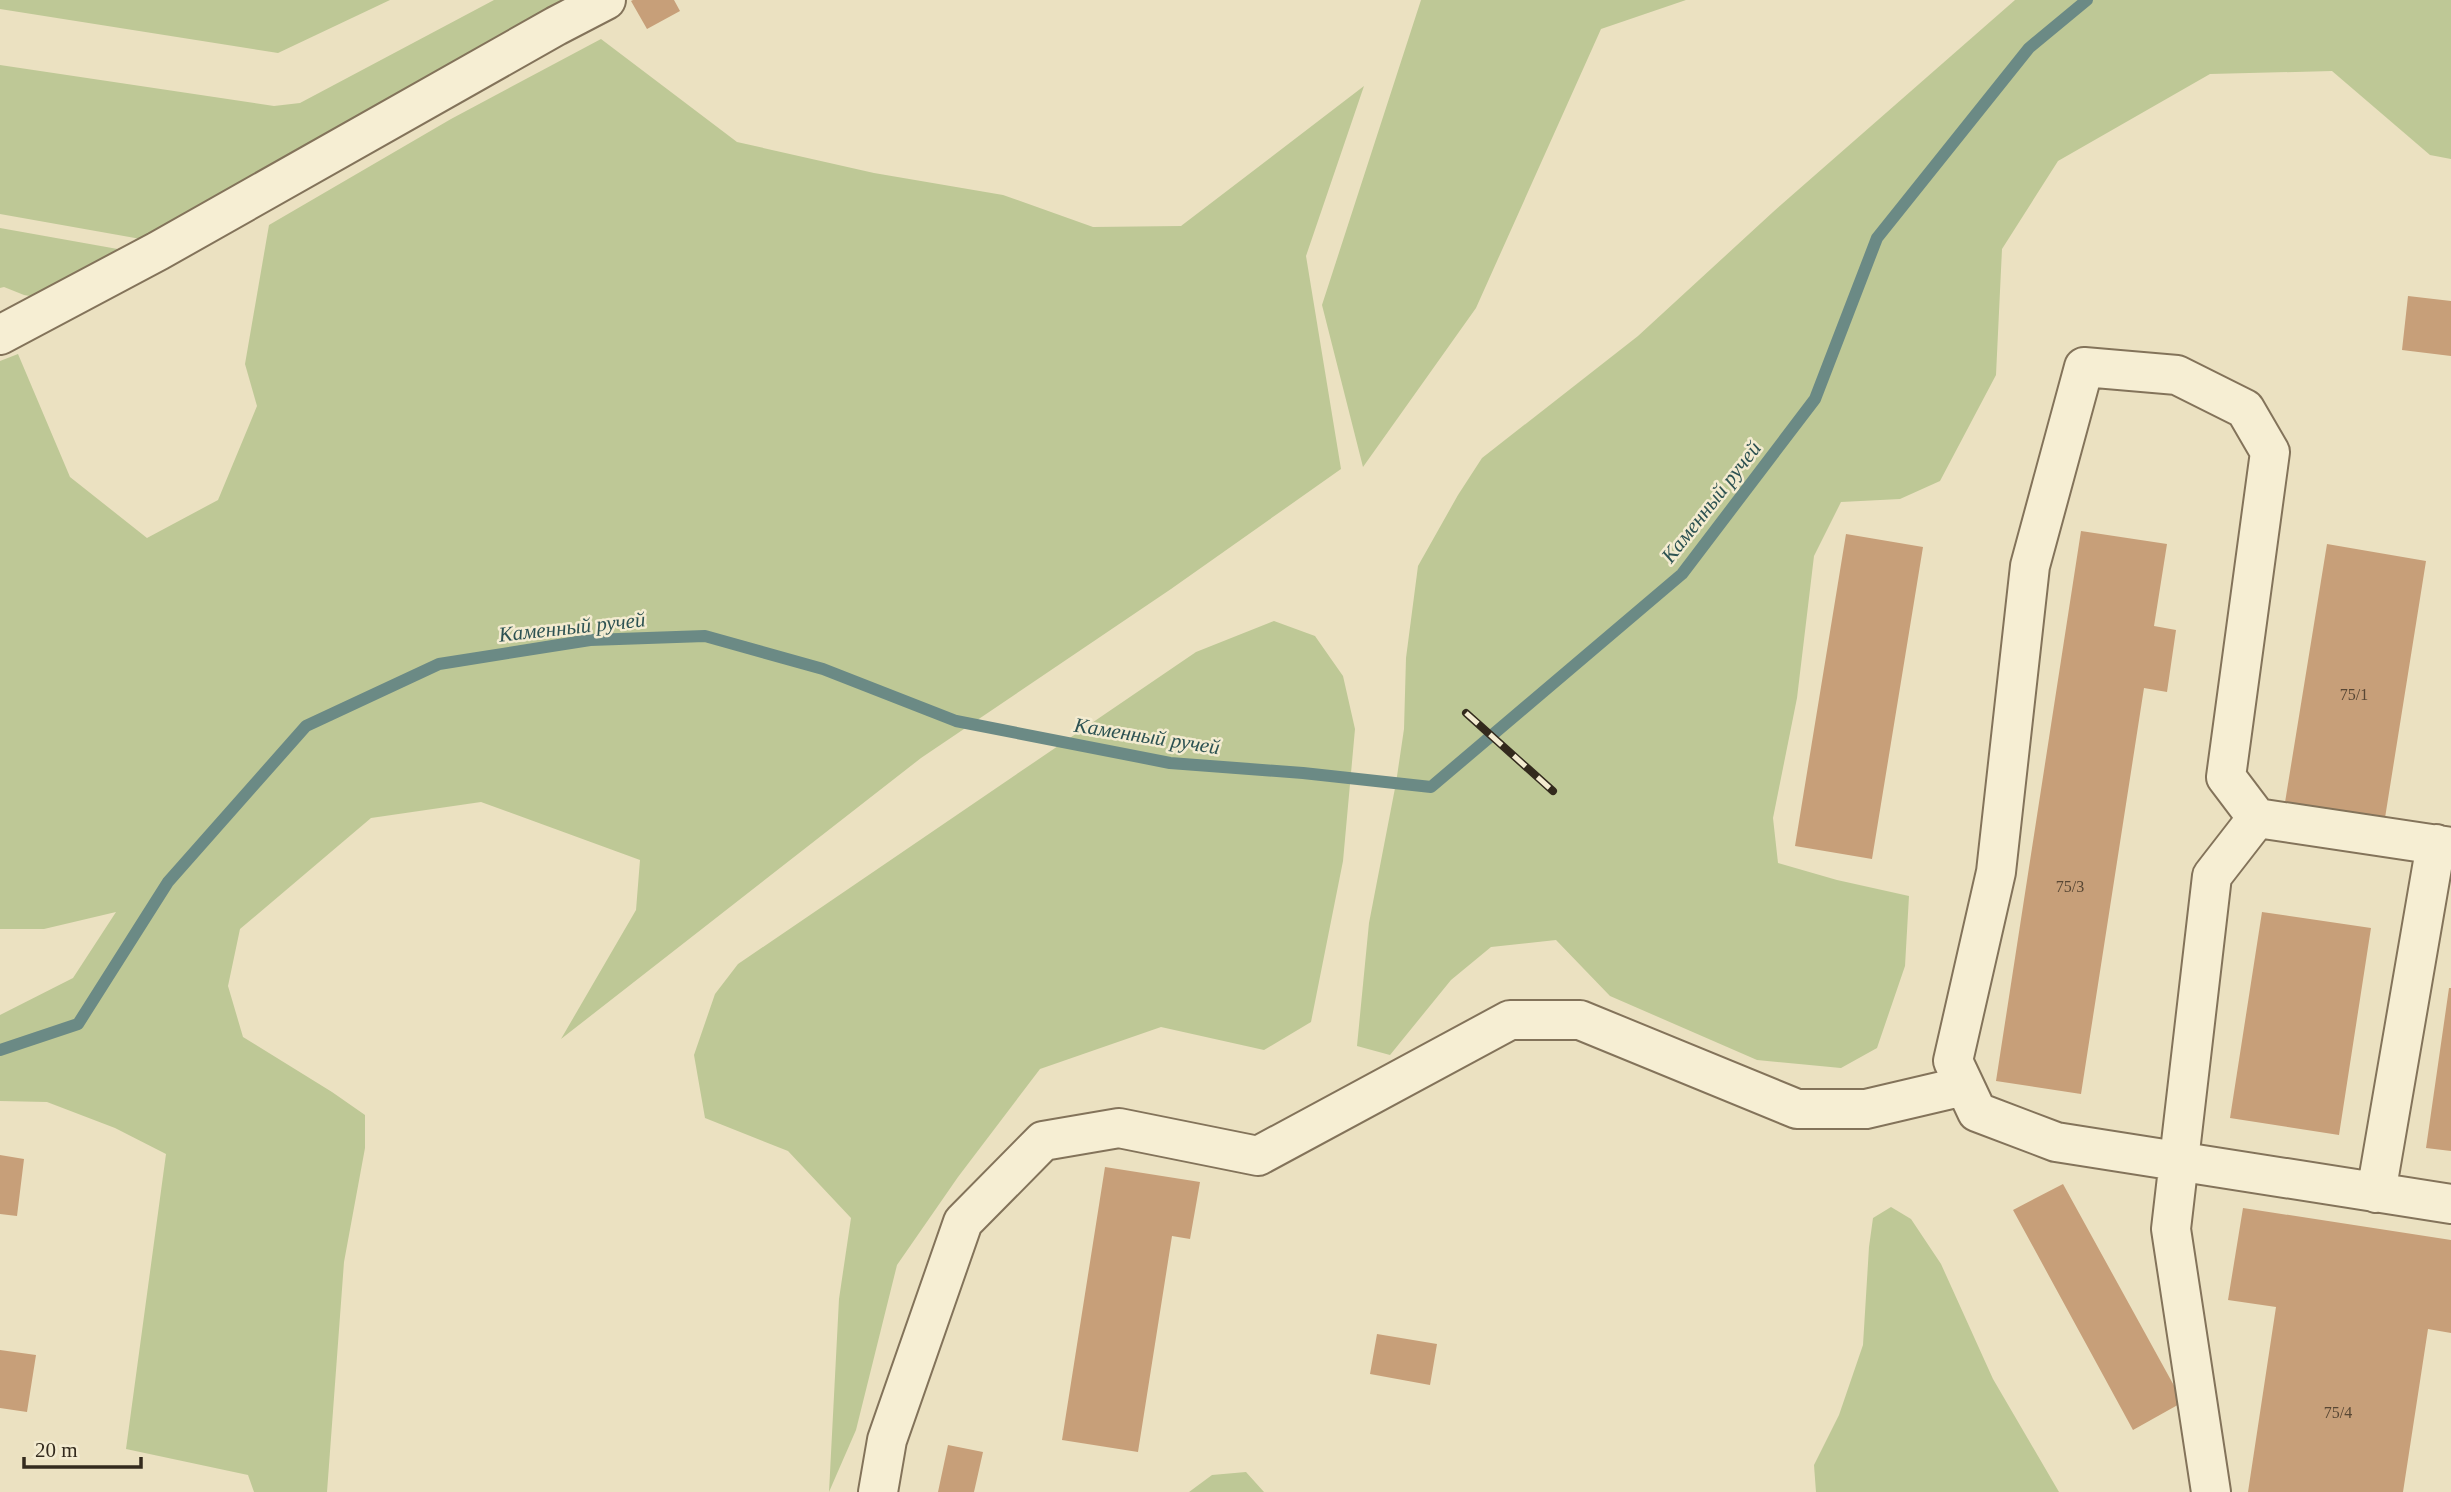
<svg xmlns="http://www.w3.org/2000/svg" width="2451" height="1492" font-family="'Times New Roman',serif">
	<style>
		.green { fill: #bec896 }
		.lines { fill: none; stroke-linecap: round; stroke-linejoin: round }
		.stream { stroke: #6b8a85; stroke-width: 12 }
		.building { fill: #c79f79 }
		.minor-casing { stroke: #83735a; stroke-width: 42 }
		.minor { stroke: #f6eed3; stroke-width: 38 }
		.rail-casing { stroke: #332a1d; stroke-width: 8 }
		.rail { stroke: #f3ebd0; stroke-width: 5; stroke-dasharray: 16; stroke-linecap: butt }
		.labels { text-anchor: middle; dominant-baseline: central; stroke-width: 5; stroke-linejoin: round; paint-order: stroke }
		.number-label { font-size: 16px; fill: #584734 }
		.water-label { font-size: 21px; font-style: italic; fill: #2d5252; stroke: #f3ebd0 }
	</style>
	<rect width="100%" height="100%" fill="#ebe1c1"/>
	<!-- green -->
	<path class="green" d="M0,0H390L278,53L0,9Z
		M494,0H578L152,241L0,214V65L274,106L300,103Z
		M1421,0H1686L1601,29L1476,308L1363,467L1322,305Z
		M2015,0H2451V159L2430,155L2332,71L2210,74L2058,161L2002,249L1996,375L1940,481L1900,499L1841,502L1814,556L1797,698L1773,818L1778,863L1837,880L1909,896L1905,966L1877,1048L1841,1068L1757,1060L1610,996L1556,940L1491,947L1451,980L1390,1055L1357,1046L1369,923L1396,783L1404,729L1406,658L1418,566L1458,495L1482,458L1638,336L1773,212Z
		M601,39L737,142L874,173L1003,195L1093,227L1181,226L1364,86L1306,256L1341,469L1171,589L921,758L561,1039L636,910L640,860L481,802L371,818L240,929L228,986L243,1037L332,1092L365,1115V1148L344,1262L327,1492H254L248,1475L126,1449L166,1154L115,1128L47,1102L0,1101V1015L73,978L116,912L44,929H0V361L18,354L70,477L147,538L218,500L257,406L245,364L269,225L451,119Z
		M0,228L140,253L53,300L24,295L4,287L0,288Z
		M1274,621L1315,636L1343,676L1355,729L1343,861L1311,1022L1264,1050L1161,1027L1040,1069L958,1177L897,1265L856,1430L829,1492L839,1299L851,1218L788,1151L705,1118L694,1055L715,994L738,964L1196,652Z
		M1891,1207L1911,1219L1941,1264L1993,1379L2059,1492H1816L1814,1465L1839,1415L1863,1345L1869,1247L1873,1218Z
		M1246,1472L1264,1492H1189L1212,1475Z"/>
	<g class="lines">
		<!-- stream -->
		<path class="stream" d="M0,1050L78,1024L168,882L306,726L439,664L590,640L705,636L823,669L956,721L1170,763L1303,773L1431,787L1682,574L1815,399L1877,238L2029,48L2087,0"/>
	</g>
	<!-- building -->
	<path class="building" d="M633,0H674L680,11L647,29L631,1Z
		M2408,296L2451,301V356L2402,350Z
		M2081,531L2167,544L2154,626L2176,630L2167,692L2144,688L2081,1094L1996,1081Z
		M1846,534L1923,547L1872,859L1795,846Z
		M2327,544L2426,561L2381,843L2281,827Z
		M2262,912L2371,928L2339,1135L2230,1118Z
		M2449,988H2451V1151L2426,1148Z
		M0,1155L24,1159L17,1216L0,1214Z
		M1105,1167L1200,1182L1190,1239L1172,1236L1138,1452L1062,1440Z
		M2063,1184L2183,1402L2133,1430L2013,1210Z
		M2243,1208L2451,1240V1333L2428,1329L2403,1492H2248L2276,1307L2228,1300Z
		M1377,1334L1437,1344L1430,1385L1370,1374Z
		M0,1350L36,1355L27,1412L0,1408Z
		M948,1445L983,1452L974,1492H938Z"/>
	<g class="lines">
		<!-- minor casing -->
		<g class="minor-casing">
			<path id="minor" d="M0,335L158,251L556,26L606,0
				M2257,818L2226,777L2270,452L2245,409L2177,375L2084,367L2030,566L1996,872L1953,1061L1977,1112L2056,1142L2451,1204
				M2376,1193L2436,844
				M878,1492L887,1440L963,1222L1043,1141L1119,1128L1258,1156L1510,1020H1580L1797,1109H1866L1964,1086
				M2211,1492L2171,1229L2212,876L2257,818L2451,847"/>
		</g>
		<!-- minor -->
		<use href="#minor" class="minor"/>
		<!-- rail casing -->
		<g class="rail-casing">
			<path id="rail" d="M1466,713L1553,791"/>
		</g>
		<!-- rail -->
		<use href="#rail" class="rail"/>
	</g>
	<g class="labels">
		<!-- number labels -->
		<g class="number-label">
			<text x="2354" y="694">75/1</text>
			<text x="2070" y="886">75/3</text>
			<text x="2338" y="1412">75/4</text>
		</g>
		<!-- water labels -->
		<g class="water-label">
			<text transform="translate(1711 502) rotate(-52)">Каменный ручей</text>
			<text transform="translate(572 627) rotate(-6)">Каменный ручей</text>
			<text transform="translate(1147 736) rotate(9)">Каменный ручей</text>
		</g>
	</g>
	<!-- scale -->
	<path d="M24 1457v10h117v-10" fill="none" stroke="#332a1d" stroke-width="3.5"/>
	<text x="35" y="1457" font-size="21" fill="#332a1d" stroke="#f3ebd0" stroke-width="5" paint-order="stroke">20 m</text>
</svg>
